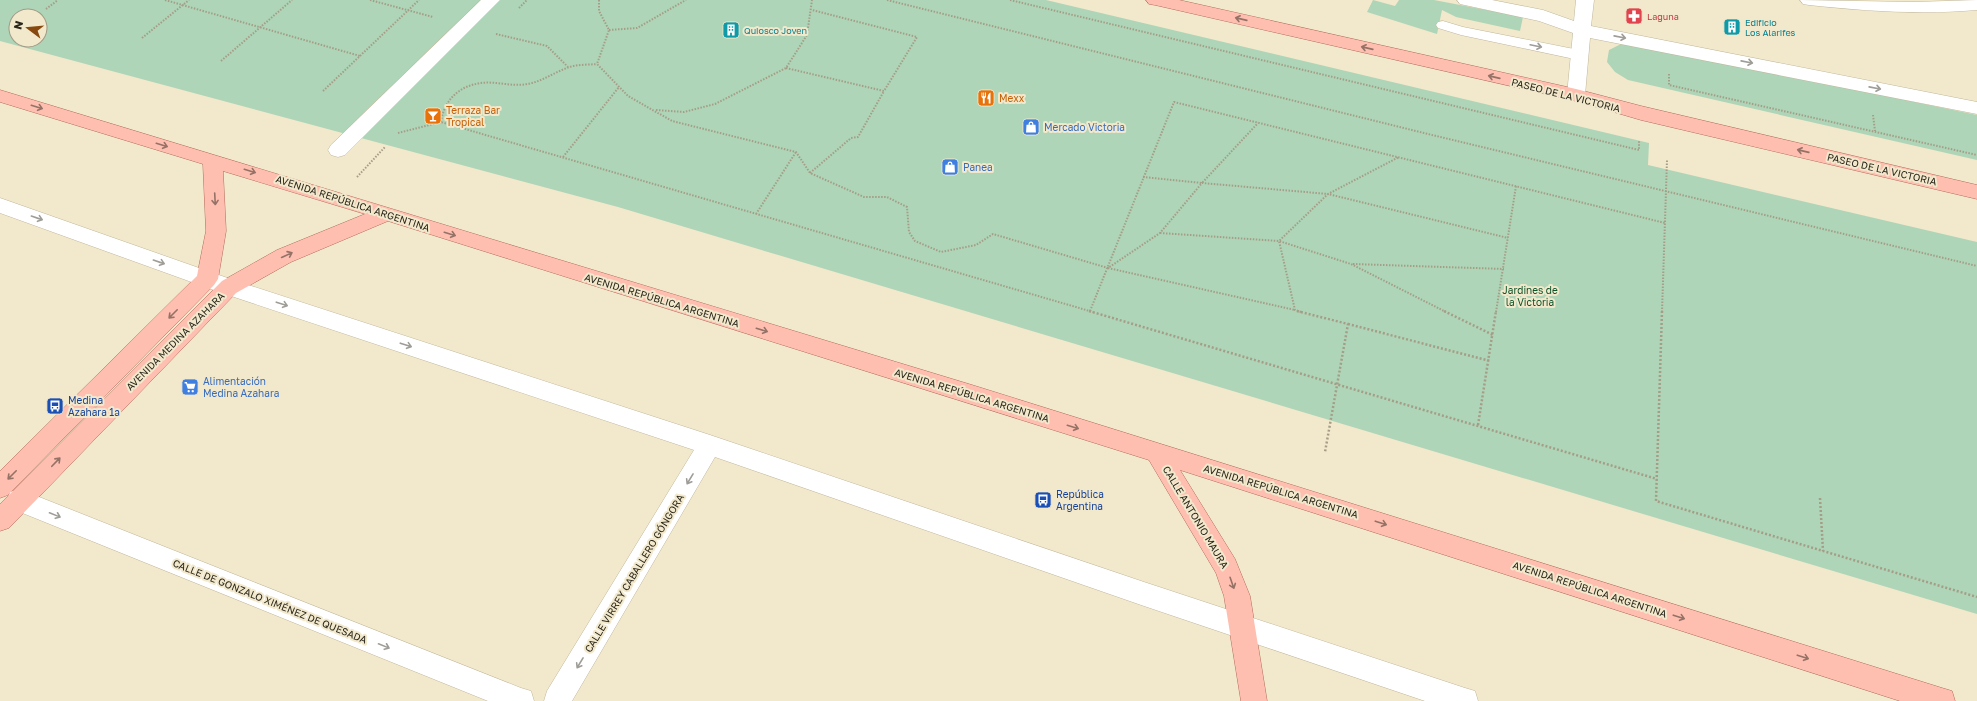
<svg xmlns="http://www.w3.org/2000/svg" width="1977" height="701" font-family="'Golos Text',sans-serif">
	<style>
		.green { fill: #aed5b7; fill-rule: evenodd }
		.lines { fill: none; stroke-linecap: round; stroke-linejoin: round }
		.service-casing { stroke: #c0b79c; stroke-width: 1 }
		.pedestrian-casing { stroke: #c0b79c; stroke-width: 1 }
		.minor-casing { stroke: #c0b79c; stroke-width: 1 }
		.primary-casing { stroke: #b36c5a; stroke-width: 1 }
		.path-far1 { stroke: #a59d88; stroke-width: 2; stroke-dasharray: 1.5 1.5; stroke-linecap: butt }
		.path { stroke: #a59d88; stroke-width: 2.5; stroke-dasharray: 2 2; stroke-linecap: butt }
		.service { fill: #fff; fill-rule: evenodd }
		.pedestrian { fill: #fff; fill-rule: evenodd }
		.minor { fill: #fff; fill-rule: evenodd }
		.primary { fill: #febeb0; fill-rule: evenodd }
		.oneway { stroke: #947266 }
		.oneway2 { stroke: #9f9d98 }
		.labels { text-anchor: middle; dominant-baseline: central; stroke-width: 4; stroke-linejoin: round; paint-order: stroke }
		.far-health-label { font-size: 9px; fill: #be3a42; stroke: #f2e8cc; text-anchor: start }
		.far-culture-label { font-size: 9px; fill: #0d838f; stroke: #f2e8cc; text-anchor: start }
		.street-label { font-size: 10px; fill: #2a261b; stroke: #f2e8cc }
		.food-label { font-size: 10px; fill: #c56008; stroke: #f2e8cc; text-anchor: start }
		.shop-label { font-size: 10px; fill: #366cbe; stroke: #f2e8cc; text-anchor: start }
		.park-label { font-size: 10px; fill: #0e5329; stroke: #f2e8cc }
		.transit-label { font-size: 10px; fill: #164399; stroke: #f2e8cc; text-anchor: start }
	</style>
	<rect width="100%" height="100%" fill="#f2e8cc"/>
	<!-- green -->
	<path class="green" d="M0,0H1046L1649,143L1648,165L1977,242V614L618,207L0,41ZM16,16H40V40H16Z
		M1373,0L1395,6L1399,0H1434L1523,17L1520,31L1456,17L1442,10L1437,34L1367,12Z
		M1621,44H1637L1977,115V160L1628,80L1615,72L1607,62L1609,50Z"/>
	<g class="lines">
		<!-- service casing -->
		<g class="service-casing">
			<path id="service" d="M1443,21L1463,27L1579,50L1584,52L1586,55L1584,58L1579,60L1461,35L1438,28L1436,25L1438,22Z"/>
		</g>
		<!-- pedestrian casing -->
		<g class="pedestrian-casing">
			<path id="pedestrian" d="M481,0H500L345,155L338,157L331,155L328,150L331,145Z"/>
		</g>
		<!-- minor casing -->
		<g class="minor-casing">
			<path id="minor" d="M1457,0H1492L1543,10L1574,21L1576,0H1594L1591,26L1977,102V114L1590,38L1585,95L1583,99L1576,101L1569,99L1567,95L1573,33L1539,21L1460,4Z
				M1800,0L1914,2L1977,0V10C1921,15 1865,11 1809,5L1803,4Z
				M0,198L236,281L710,435L1144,582L1465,688L1475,691L1478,701H1425L1144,606L715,457L572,701H544L547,691L694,450L222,293L0,213Z
				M19,489L521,688L531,691L534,701H488L10,508L7,500L10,492Z"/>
		</g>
		<!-- primary casing -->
		<g class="primary-casing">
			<path id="primary" d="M1146,0H1179L1576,89L1641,106L1977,185V199L1641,120L1576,101L1155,5L1149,4Z
				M0,90L972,385L1942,688L1952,691L1955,701H1900L1180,470L1235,559L1250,596L1267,701H1241L1224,596L1216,573L1149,460L388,221L291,262L236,293L9,528L0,531V504L222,281L277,250L365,214L223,171L226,231L218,279L214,285L8,495L0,498V471L197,276L206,231L203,164L0,102Z"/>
		</g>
		<!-- path-far1 -->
		<path class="path-far1" d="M165,0L360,56
			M370,0L433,17
			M599,0V11L609,30L597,64L628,96L672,121L796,152L810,173L864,197H887L907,207L909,232L915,241L941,252L976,245L993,234L1108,268L1160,233L1202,183L1328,194L1399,157
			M887,0L1428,134L1977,266
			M1010,0L1639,150V140
			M519,8L527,0
			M46,9L58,0
			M609,30L637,28L686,0
			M496,34L547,46L568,67
			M142,38L189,0
			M221,61L292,0
			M786,68L884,91L917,37L812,10
			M1669,74V85L1977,155
			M323,91L419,0
			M656,110L684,112L715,104L786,68L807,35L812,0
			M1873,115L1875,131
			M441,122C444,100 459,86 481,83C496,81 512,87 527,84C541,82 553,73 567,68C576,64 588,65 597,64
			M398,133L441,122L1093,312
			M563,157L619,87
			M810,173L851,138L858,137L884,91
			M357,177L385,147
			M1143,177L1202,183L1258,123
			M756,214L796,152
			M1160,233L1279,241L1351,264L1446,312
			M1353,264L1504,269
			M1108,268L1295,310
			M1090,311L1174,102L1665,223
			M1301,312L1295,310L1279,241L1328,194L1508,238
			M1496,312L1516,186
			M1662,312L1667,160"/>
		<!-- path -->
		<path class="path" d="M1089,311L1657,479
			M1297,311L1348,324L1325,452
			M1444,311L1493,335
			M1662,311L1656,501L1977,597
			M1348,324L1490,361
			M1478,425L1496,311
			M1820,498L1823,551"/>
		<!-- service -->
		<use href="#service" class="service"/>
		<!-- pedestrian -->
		<use href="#pedestrian" class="pedestrian"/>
		<!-- minor -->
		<use href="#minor" class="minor"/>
		<!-- primary -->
		<use href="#primary" class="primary"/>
	</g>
	<!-- one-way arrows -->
	<defs><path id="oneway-shaft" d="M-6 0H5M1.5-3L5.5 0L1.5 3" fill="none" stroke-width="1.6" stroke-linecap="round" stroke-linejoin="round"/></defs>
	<g class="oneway">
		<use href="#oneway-shaft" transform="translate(1241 19) rotate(-167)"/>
		<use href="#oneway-shaft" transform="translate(1367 48) rotate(-167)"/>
		<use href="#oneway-shaft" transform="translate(1494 77) rotate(-167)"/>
		<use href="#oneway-shaft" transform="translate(37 107) rotate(17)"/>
		<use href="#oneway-shaft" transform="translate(162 145) rotate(17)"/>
		<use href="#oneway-shaft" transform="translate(1803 151) rotate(-167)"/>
		<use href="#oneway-shaft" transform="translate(250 171) rotate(17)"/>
		<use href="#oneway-shaft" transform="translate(215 199) rotate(87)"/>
		<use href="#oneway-shaft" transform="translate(450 234) rotate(17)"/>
		<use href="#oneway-shaft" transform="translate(287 255) rotate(-25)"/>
		<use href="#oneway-shaft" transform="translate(173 314) rotate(135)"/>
		<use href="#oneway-shaft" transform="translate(762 330) rotate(17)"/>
		<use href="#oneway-shaft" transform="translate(1073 427) rotate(17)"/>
		<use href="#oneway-shaft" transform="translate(56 462) rotate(-46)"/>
		<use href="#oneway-shaft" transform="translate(12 475) rotate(135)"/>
		<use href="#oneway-shaft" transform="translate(1381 523) rotate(18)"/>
		<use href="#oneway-shaft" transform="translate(1232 583) rotate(71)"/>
		<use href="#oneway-shaft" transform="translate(1679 617) rotate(18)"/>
		<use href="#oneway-shaft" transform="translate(1803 657) rotate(18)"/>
	</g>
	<g class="oneway2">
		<use href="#oneway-shaft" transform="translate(1620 37) rotate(11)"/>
		<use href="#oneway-shaft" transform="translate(1536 46) rotate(12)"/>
		<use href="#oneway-shaft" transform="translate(1747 62) rotate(11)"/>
		<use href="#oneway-shaft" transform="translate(1875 88) rotate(11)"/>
		<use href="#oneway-shaft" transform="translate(37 218) rotate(19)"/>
		<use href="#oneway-shaft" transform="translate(159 262) rotate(19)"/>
		<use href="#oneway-shaft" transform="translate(282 304) rotate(18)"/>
		<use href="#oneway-shaft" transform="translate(406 345) rotate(18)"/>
		<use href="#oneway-shaft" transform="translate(690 479) rotate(121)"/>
		<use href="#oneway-shaft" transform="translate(55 515) rotate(22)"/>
		<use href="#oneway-shaft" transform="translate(384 646) rotate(22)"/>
		<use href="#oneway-shaft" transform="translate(580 663) rotate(121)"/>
	</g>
	<!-- icons -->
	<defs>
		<g id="pharmacy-square" transform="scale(0.9)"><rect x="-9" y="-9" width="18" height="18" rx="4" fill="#e0444e" stroke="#f2e8cc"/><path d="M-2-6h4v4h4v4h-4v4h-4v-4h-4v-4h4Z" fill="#fff"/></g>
		<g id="building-square" transform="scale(0.9)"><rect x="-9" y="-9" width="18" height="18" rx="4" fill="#0f9aa8" stroke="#f2e8cc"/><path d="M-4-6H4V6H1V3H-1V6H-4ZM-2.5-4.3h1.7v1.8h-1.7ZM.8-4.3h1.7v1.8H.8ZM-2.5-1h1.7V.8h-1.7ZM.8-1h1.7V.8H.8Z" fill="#fff"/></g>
		<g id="restaurant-square" transform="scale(0.9)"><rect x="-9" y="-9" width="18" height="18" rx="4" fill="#e8710a" stroke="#f2e8cc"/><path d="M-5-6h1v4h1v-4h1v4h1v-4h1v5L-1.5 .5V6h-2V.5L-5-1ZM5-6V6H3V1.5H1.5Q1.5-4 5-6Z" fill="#fff"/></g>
		<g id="bar-square" transform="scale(0.9)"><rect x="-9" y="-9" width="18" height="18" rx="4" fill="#e8710a" stroke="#f2e8cc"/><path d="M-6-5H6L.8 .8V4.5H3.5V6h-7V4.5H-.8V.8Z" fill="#fff"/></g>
		<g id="shop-square" transform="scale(0.9)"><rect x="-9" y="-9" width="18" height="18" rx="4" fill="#3f7fe0" stroke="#f2e8cc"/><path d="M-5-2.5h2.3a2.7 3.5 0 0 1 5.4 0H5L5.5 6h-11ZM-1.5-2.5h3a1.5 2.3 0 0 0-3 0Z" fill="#fff"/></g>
		<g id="supermarket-square" transform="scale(0.9)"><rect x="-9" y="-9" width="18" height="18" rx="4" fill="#3f7fe0" stroke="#f2e8cc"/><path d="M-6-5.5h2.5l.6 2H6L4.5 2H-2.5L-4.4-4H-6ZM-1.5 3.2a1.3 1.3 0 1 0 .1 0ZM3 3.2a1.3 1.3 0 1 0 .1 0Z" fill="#fff"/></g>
		<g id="bus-square" transform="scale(0.9)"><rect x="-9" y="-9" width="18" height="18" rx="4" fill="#1a4fb4" stroke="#f2e8cc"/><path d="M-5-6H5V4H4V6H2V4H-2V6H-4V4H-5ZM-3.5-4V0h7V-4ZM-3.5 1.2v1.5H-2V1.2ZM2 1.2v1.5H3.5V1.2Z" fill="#fff"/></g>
	</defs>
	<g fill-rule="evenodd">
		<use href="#pharmacy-square" x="1634" y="16"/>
		<use href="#building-square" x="1732" y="27"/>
		<use href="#building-square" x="731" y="30"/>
		<use href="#restaurant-square" x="986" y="98"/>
		<use href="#bar-square" x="433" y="116"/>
		<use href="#shop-square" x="1031" y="127"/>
		<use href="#shop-square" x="950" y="167"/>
		<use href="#supermarket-square" x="190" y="387"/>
		<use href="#bus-square" x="55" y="406"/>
		<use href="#bus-square" x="1043" y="500"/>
	</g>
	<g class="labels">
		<!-- far-health labels -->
		<g class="far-health-label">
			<text x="1647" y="16">Laguna</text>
		</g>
		<!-- far-culture labels -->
		<g class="far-culture-label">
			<text x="1745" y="22">Edificio<tspan x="1745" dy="10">Los Alarifes</tspan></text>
			<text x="744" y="30">Quiosco Joven</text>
		</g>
		<!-- street labels -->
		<g class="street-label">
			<text transform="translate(1566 95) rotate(14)">PASEO DE LA VICTORIA</text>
			<text transform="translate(1882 169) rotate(13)">PASEO DE LA VICTORIA</text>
			<text transform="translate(353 203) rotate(18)">AVENIDA REPÚBLICA ARGENTINA</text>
			<text transform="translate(662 300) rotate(17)">AVENIDA REPÚBLICA ARGENTINA</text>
			<text transform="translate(175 341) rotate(-45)">AVENIDA MEDINA AZAHARA</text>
			<text transform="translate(972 395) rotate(17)">AVENIDA REPÚBLICA ARGENTINA</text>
			<text transform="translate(1281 491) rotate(17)">AVENIDA REPÚBLICA ARGENTINA</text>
			<text transform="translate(1196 517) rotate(59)">CALLE ANTONIO MAURA</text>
			<text transform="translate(634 573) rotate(-59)">CALLE VIRREY CABALLERO GÓNGORA</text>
			<text transform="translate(1590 589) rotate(18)">AVENIDA REPÚBLICA ARGENTINA</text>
			<text transform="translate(270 601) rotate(22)">CALLE DE GONZALO XIMÉNEZ DE QUESADA</text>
		</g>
		<!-- food labels -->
		<g class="food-label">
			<text x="999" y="98">Mexx</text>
			<text x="446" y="110">Terraza Bar<tspan x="446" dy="12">Tropical</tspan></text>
		</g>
		<!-- shop labels -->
		<g class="shop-label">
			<text x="1044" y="127">Mercado Victoria</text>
			<text x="963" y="167">Panea</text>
			<text x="203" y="381">Alimentación<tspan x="203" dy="12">Medina Azahara</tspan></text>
		</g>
		<!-- park labels -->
		<g class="park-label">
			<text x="1530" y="290">Jardines de<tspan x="1530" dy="12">la Victoria</tspan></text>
		</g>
		<!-- transit labels -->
		<g class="transit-label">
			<text x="68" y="400">Medina<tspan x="68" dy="12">Azahara 1ª</tspan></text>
			<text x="1056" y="494">República<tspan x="1056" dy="12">Argentina</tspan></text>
		</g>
	</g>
	<!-- north arrow -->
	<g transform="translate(28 28) rotate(286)"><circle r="19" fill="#f2e8cc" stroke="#a29a85"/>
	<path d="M0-3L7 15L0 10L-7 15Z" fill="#87490d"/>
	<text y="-6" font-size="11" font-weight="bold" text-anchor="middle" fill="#2a261b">N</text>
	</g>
</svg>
